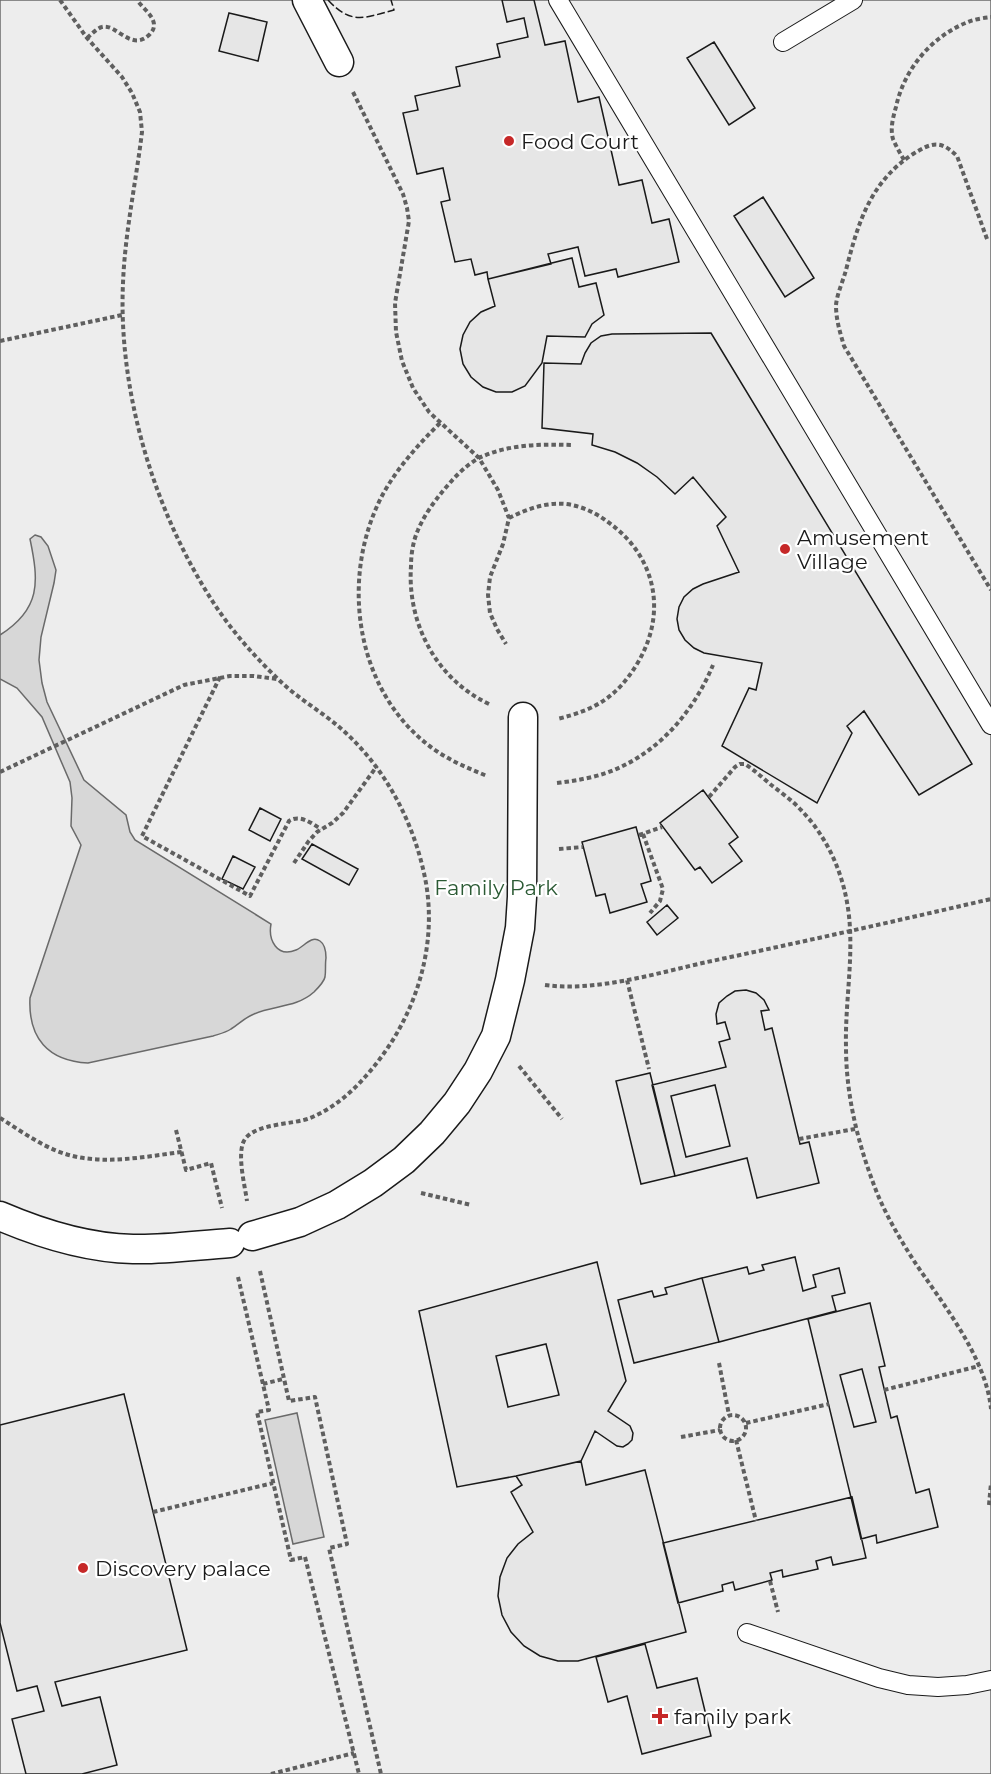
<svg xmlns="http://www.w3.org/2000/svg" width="991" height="1774" font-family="Montserrat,sans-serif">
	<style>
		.built { fill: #ededed; stroke: #6a6a6a; stroke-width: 1.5 }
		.water { fill: #d7d7d7; stroke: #6a6a6a; stroke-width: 1.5 }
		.building { fill: #e6e6e6; stroke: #1a1a1a; stroke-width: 1.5; fill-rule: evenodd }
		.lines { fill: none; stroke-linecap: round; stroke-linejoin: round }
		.service-casing { stroke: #1a1a1a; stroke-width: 20 }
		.pedestrian-casing { stroke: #1a1a1a; stroke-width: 31 }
		.path { stroke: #5f5f5f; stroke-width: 4; stroke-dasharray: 4.5 3; stroke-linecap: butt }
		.service { stroke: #fff; stroke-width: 18 }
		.pedestrian { stroke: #fff; stroke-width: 28 }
		.fence { stroke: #1a1a1a; stroke-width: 1.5; stroke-dasharray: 8 3; stroke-linecap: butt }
		.poi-dot { fill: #c62828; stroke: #fff; stroke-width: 2 }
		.labels { text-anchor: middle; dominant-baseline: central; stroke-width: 4.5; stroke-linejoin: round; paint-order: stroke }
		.poi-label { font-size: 21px; fill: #1a1a1a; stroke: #fff; text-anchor: start }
		.park-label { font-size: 21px; fill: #2b5a34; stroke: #fff }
	</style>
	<rect width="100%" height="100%" fill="#fff"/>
	<!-- built -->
	<path class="built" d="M0,0H991V1774H0Z"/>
	<!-- water -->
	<path class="water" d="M35,535L41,537L48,546L56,570L54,583L41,637L39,660L42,683L47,702L84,780L126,815L130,832L135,840L271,924C268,940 277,958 296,950C304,947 311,935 320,941C326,945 326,953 326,958C325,964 326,971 325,977C324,982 318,988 314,992C296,1008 274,1005 254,1014C244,1018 239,1024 231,1029C225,1033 219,1034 213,1036L88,1063C48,1061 28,1038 30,998L81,845L71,826L72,798L70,782L42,717L17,688L0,679V635C41,609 39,582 30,539Z
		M297,1413L324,1537L293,1544L265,1420Z"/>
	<!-- building -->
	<path class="building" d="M502,0H534L545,45L565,41L578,102L599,97L619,185L642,180L652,223L669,219L679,262L618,277L616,269L585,276L578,247L548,254L551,264L488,279L487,272L475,275L471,259L455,262L441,202L450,200L443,168L417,174L403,113L418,110L415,96L460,86L456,67L500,57L497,44L528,37L524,18L507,22Z
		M229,13L267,22L258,61L219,51Z
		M714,42L755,108L729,125L687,58Z
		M763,197L814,278L785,297L734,216Z
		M572,258L579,287L596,283L604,315L592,324L585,337L547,336L542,363L525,386L512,392H496L483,387L471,377L463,364L460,349L463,335L470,322L481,312L495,306L488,279Z
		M711,333L972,764L919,795L864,711L847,726L852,733L817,803L722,746L749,688L756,690L762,663L704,653L694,648L685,640L679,630L677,619L679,607L684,597L693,589L703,584L739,572L717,526L726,517L693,477L675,494L657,477L637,463L615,452L592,445L593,434L542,428L544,363L581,364L585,353L591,343L601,336L612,334Z
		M703,790L738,837L729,844L742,861L712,883L700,867L695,870L660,823Z
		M260,808L281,819L270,841L249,830Z
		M636,827L651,881L641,884L647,902L610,913L605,894L596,896L582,842Z
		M312,844L358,869L349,885L302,859Z
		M233,856L255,867L243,889L222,879Z
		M667,905L678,918L657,935L647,922Z
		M746,990L756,993L764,1000L769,1010L761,1011L765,1030L772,1028L800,1144L809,1142L819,1183L757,1198L747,1158L675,1176L652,1085L726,1067L719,1042L730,1039L725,1022L717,1024L716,1014L719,1003L727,996L735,991ZM715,1085L730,1146L686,1157L671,1096Z
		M650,1073L675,1176L641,1184L616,1081Z
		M795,1257L803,1291L816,1287L813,1275L839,1268L845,1293L832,1296L836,1311L719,1342L702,1278L747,1267L749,1274L764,1270L762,1265Z
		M597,1262L626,1381L608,1411L630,1426L633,1433L632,1440L628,1444L623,1447L617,1446L595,1431L581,1461L516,1476L457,1487L419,1311ZM546,1344L559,1395L508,1407L496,1356Z
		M702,1278L719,1342L634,1363L618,1300L652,1291L654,1297L667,1294L665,1288Z
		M870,1303L885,1366L879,1367L891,1418L897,1416L916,1493L929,1489L938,1527L877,1543L876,1535L861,1539L808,1319ZM862,1369L876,1422L854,1427L840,1375Z
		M124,1394L187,1650L55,1682L62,1706L100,1697L117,1765L82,1774H26L12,1719L44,1711L37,1686L17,1691L0,1623V1425Z
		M581,1461L586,1485L645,1470L686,1632L578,1661H558L540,1656L524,1646L511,1632L502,1615L498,1596L500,1577L507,1558L518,1544L533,1532L511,1492L522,1485L516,1476Z
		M852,1497L866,1558L833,1565L831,1557L816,1561L818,1569L783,1577L782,1570L770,1573L772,1580L735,1590L733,1582L722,1585L723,1591L678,1603L663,1543Z
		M645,1644L657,1688L697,1678L711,1736L642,1754L627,1696L608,1702L596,1657Z"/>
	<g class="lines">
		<!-- service casing -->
		<g class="service-casing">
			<path id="service" d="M558,0L991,725
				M783,42L853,0
				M747,1633L879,1678L908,1685L938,1687L967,1685L991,1680"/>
		</g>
		<!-- pedestrian casing -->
		<g class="pedestrian-casing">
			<path id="pedestrian" d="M307,0L339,62
				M0,1216C42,1234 88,1248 133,1249C164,1250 199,1245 230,1243
				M252,1236L300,1222L337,1205L373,1183L404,1160L432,1133L457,1103L478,1071L496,1036L510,980L520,928L522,897L523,717"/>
		</g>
		<!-- path -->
		<path class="path" d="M60,0L87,38L122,77L132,93L140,112L142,132C136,182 125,232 123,283C118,391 154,511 213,602C231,630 254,656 278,679C296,697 319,710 338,726C385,766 415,823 426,883C438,953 412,1025 365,1077C350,1094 332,1109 310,1118C292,1125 257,1123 245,1139C236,1152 245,1186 247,1201
			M87,38C91,35 97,28 102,27C116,23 131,52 149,35C163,22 144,10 137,0
			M353,92L403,194L407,208L409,221L395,303L396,332L402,361L413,388L429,412L479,458L498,490L509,518L503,544L490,577L488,595L490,613L497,629L506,644
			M904,160C900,153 896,146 893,139C890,129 893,117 896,107C904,69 932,36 968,22C975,19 984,18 991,17
			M987,239L957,156C940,139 931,143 913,154C870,182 858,223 846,270C843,281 837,294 836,305C836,320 840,332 844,346L991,590
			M0,341L122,315
			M440,423C418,445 398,467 383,494C338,578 355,697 438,752C453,762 470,769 487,776
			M509,518C527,509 546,502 566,504C582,506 596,513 608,522C656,556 668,613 637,664C617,697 595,710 557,719
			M220,677L142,836L250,896L289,821C300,814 311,823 321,829
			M489,704C436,679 407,623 411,566C411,555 413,541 418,530C423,518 431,506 439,496C450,482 464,466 479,458C508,444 542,444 573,445
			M0,772L184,685L230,676H254L277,679
			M557,783C574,781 591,778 606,773C657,755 693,713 713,665
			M709,797L735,767L740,764H745C754,770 762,777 770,784C780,792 792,800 801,810C832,842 848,885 850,929C852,968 845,1008 846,1047C846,1098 859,1147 877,1193C887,1217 900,1239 914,1261C942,1303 986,1357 991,1409
			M643,834L663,889L660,901L650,913
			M639,835L662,827
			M559,849L583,847
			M294,863L308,842L317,832L332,823L343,813L377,766
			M627,980L649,1069
			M545,985C597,992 657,973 707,962C802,942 896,921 991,899
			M519,1066L562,1119
			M0,1118C18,1129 37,1143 57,1151C97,1167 141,1157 182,1152
			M176,1130L186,1170L211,1163L222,1208
			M799,1139L855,1129
			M421,1193L471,1205
			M260,1271L289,1401L315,1397L347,1544L329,1548L381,1774
			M238,1277L269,1410L257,1412L291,1560L305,1557L359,1774
			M719,1363L729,1415
			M263,1384L283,1379
			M884,1390L979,1366
			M720 1428a13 13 0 1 1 26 0a13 13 0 1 1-26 0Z
			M746,1423L829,1404
			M681,1437L720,1430
			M736,1440L756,1521
			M989,1505L991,1483
			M153,1512L273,1483
			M770,1581L778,1612
			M271,1774L354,1753"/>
		<!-- service -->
		<use href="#service" class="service"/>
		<!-- pedestrian -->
		<use href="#pedestrian" class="pedestrian"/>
		<!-- fence -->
		<path class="fence" d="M328,0C351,25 364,18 394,10L391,0"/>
	</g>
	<!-- markers -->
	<g class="poi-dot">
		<circle cx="509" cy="141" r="6"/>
		<circle cx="785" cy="549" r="6"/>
		<circle cx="83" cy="1568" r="6"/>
		<path d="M657 1707h6v6h6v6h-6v6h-6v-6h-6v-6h6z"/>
	</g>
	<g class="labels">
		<!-- poi labels -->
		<g class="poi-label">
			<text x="521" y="141">Food Court</text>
			<text x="797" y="537">Amusement<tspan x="797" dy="24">Village</tspan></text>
			<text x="95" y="1568">Discovery palace</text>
			<text x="674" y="1716">family park</text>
		</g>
		<!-- park labels -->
		<g class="park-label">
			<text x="496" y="887">Family Park</text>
		</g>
	</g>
</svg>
